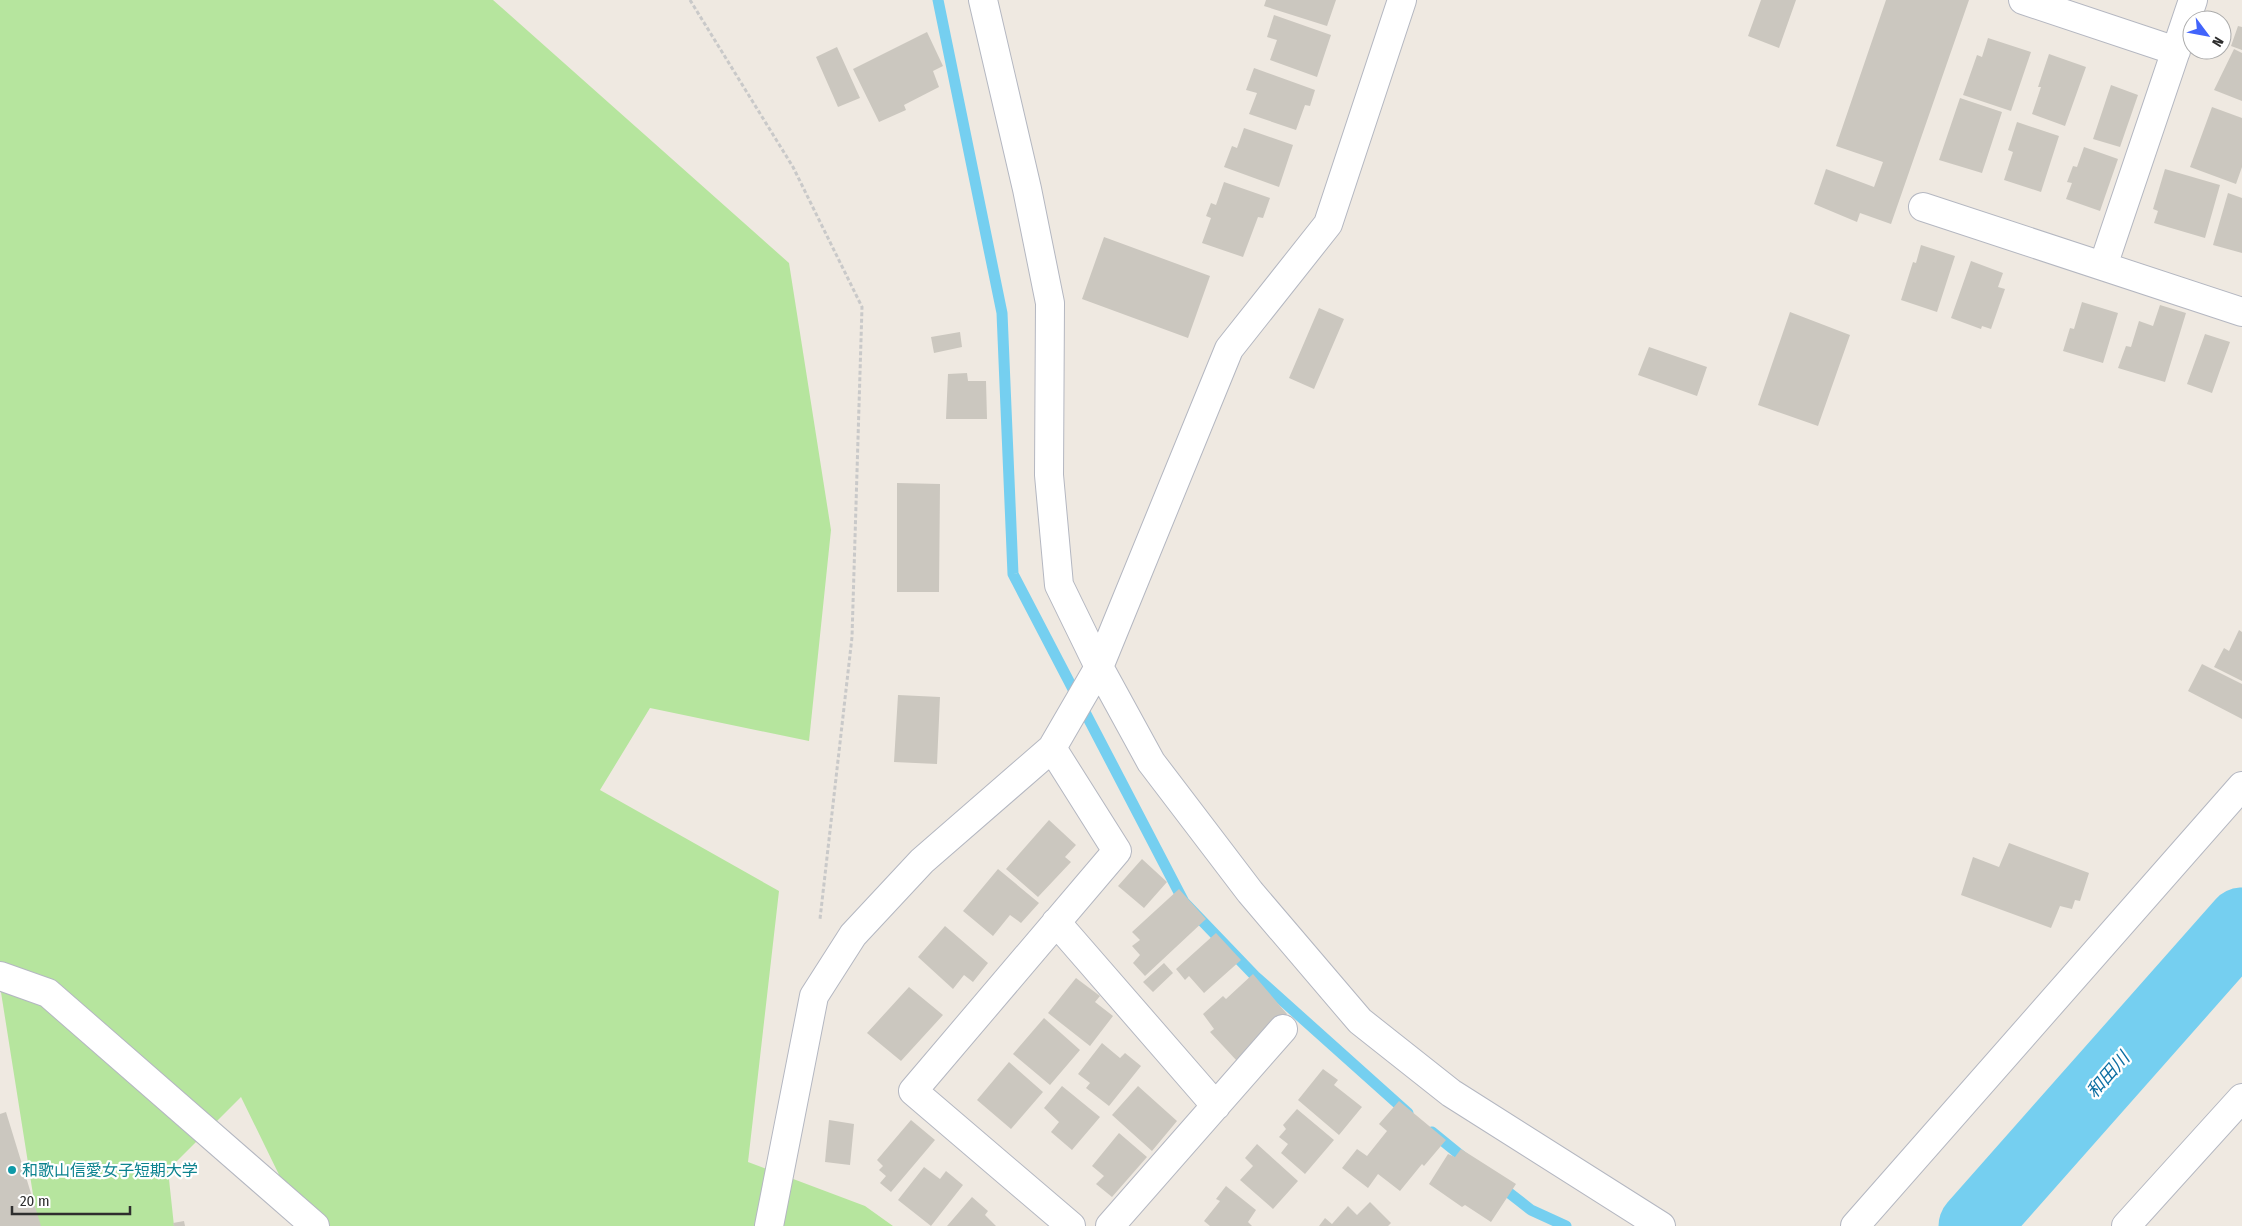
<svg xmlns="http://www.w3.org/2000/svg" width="2242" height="1226" font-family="'Fira Sans Condensed','Noto Sans JP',sans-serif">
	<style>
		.green { fill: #b6e59e }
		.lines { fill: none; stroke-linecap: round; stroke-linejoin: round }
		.stream { stroke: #75cff0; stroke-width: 11 }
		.river { stroke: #75cff0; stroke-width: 71 }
		.building { fill: #cbc7bf }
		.minor-casing { stroke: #b4b7c1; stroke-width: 30 }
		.path { stroke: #c9c9c9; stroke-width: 3; stroke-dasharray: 4 2.5; stroke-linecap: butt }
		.minor { stroke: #fff; stroke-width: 28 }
		.culture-dot { fill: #0f9aa8; stroke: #fff; stroke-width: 2 }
		.labels { text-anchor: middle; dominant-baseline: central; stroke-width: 4.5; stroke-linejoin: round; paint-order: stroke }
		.culture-label { font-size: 16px; fill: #0d838f; stroke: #fff; text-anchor: start }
		.water-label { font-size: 18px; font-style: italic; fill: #0d6fa3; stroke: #fff }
	</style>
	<rect width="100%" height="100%" fill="#efe9e1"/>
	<!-- green -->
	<path class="green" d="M0,0H493L789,263L831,530L809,741L650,708L600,790L779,891L748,1162L865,1206L893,1226H304L241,1097L168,1170L174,1226H38L0,986Z"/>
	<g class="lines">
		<!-- stream -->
		<path class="stream" d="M938,0L1002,313L1013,574L1184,902L1255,976L1408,1113
			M1432,1132L1470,1163
			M1499,1185L1531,1210L1566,1226"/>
		<!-- river -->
		<path class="river" d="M1974,1226L2242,923"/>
	</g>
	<!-- building -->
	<path class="building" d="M1266,0H1336L1327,26L1264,6Z
		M1761,0H1796L1779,48L1748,36Z
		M1886,0H1969L1891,224L1860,213L1857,222L1814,204L1826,169L1874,187L1883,162L1836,146Z
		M1274,15L1331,35L1317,77L1270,60L1277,40L1267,37Z
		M2238,26L2242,27V50L2231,46Z
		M927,32L943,66L933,71L939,87L904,105L906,110L879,122L853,69Z
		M1988,38L2031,52L2011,111L1963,95L1977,55L1982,57Z
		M837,47L860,98L838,107L816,57Z
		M2234,49L2242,53V101L2214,90Z
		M2049,54L2086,67L2065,126L2032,114L2041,87H2038Z
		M1254,68L1315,90L1310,106L1305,105L1296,130L1249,114L1257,93L1246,90Z
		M2111,85L2138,95L2120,147L2093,139Z
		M1960,98L2002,112L1982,173L1939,160Z
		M2212,107L2242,118V167L2236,184L2190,167Z
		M2017,122L2059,136L2041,192L2004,180L2013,152L2008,150Z
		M1244,128L1293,145L1279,187L1224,167L1232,146L1237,148Z
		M2084,147L2118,159L2100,211L2066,199L2072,183L2067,182L2073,166L2077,167Z
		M2165,169L2220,185L2205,238L2154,223L2158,211L2153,209Z
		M1224,182L1270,198L1263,218L1258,217L1243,257L1202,243L1211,218L1206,216L1211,203L1216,205Z
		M2228,193L2242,198V253L2213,245Z
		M1104,237L1210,276L1188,338L1082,299Z
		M1921,245L1955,256L1937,312L1901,300L1913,262L1916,263Z
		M1971,261L2003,273L1998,287L2005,289L1991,329L1982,326L1981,329L1951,318Z
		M2082,302L2118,313L2103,363L2063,351L2070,328L2074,329Z
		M2160,305L2186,313L2165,382L2118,368L2126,346L2131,347L2139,321L2153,326Z
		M1319,308L1344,319L1314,389L1289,378Z
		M1790,312L1850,335L1818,426L1758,405Z
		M960,332L962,347L934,353L931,337Z
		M2205,334L2230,342L2212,393L2187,384Z
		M1649,347L1707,367L1697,396L1638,375Z
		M967,373L968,381H986L987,419H946L948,374Z
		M897,483L940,484L939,592H897Z
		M2239,630L2242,632V681L2214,667L2224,648L2229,651Z
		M2202,664L2242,684V719L2188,691Z
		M898,695L940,697L937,764L894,762Z
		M1049,820L1076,845L1065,857L1071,862L1038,897L1006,869Z
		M2009,843L2089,873L2080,901L2075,900L2072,909L2060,906L2051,928L1961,895L1973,857L1999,867Z
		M1142,859L1167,882L1144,908L1118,886Z
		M998,869L1039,903L1021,923L1010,915L993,936L963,911Z
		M1179,889L1206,919L1145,976L1133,963L1140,955L1132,946L1140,940L1132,932Z
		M945,926L988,963L973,982L964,975L953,989L918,957Z
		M1216,933L1241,960L1204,993L1189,976L1185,980L1176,969Z
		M1164,963L1173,973L1153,992L1143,982Z
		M1253,974L1287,1014L1237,1061L1210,1032L1214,1029L1203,1014L1223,996L1226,999Z
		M1076,978L1100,996L1095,1002L1113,1016L1090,1046L1048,1013Z
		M909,987L943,1015L901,1061L867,1033Z
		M1044,1018L1080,1050L1050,1085L1013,1054Z
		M1102,1043L1120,1058L1125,1053L1141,1066L1109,1106L1086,1088L1090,1083L1078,1074Z
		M1009,1062L1043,1092L1011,1129L977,1100Z
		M1323,1069L1338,1080L1334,1085L1362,1107L1339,1135L1298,1100Z
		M1062,1086L1100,1117L1072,1150L1051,1132L1059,1122L1044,1108Z
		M1138,1086L1177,1121L1152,1151L1112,1115Z
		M1399,1101L1446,1140L1424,1166L1422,1164L1400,1191L1378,1174L1368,1188L1342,1168L1357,1149L1367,1156L1387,1131L1379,1124Z
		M1297,1109L1334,1140L1305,1174L1281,1153L1288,1144L1279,1137L1286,1129L1283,1125Z
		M6,1112L41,1226H0V1114Z
		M829,1120L854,1124L850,1165L825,1162Z
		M911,1120L935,1140L891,1192L880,1183L886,1176L879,1170L883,1166L877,1160Z
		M1119,1133L1147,1157L1112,1197L1096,1184L1104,1176L1092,1166Z
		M1257,1144L1298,1181L1273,1209L1240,1180L1253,1166L1245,1158Z
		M1461,1149L1516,1184L1491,1222L1465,1205L1462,1207L1429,1184L1448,1154L1455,1157Z
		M924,1167L940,1179L946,1171L963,1185L931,1226L898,1200Z
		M1226,1186L1256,1210L1248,1222L1252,1226H1210L1204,1221L1220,1201L1216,1199Z
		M972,1197L988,1211L985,1215L996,1226H947Z
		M1370,1202L1391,1223L1388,1226H1319L1325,1218L1332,1224L1348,1206L1357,1215Z
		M184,1221L185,1226H174L173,1223Z"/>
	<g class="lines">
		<!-- minor casing -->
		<g class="minor-casing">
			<path id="minor" d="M983,0L1027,189L1050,303L1049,475L1059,585L1099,667L1151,762L1250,892L1360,1021L1451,1093L1661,1226
				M2023,0L2176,51
				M1923,207L2242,312
				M2103,266L2193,0
				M1052,748L1117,851L913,1091L1071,1226
				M1056,922L1216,1106
				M0,976L48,993L315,1226
				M769,1226L814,996L853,935L922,861L1052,748L1099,667L1229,349L1328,224L1402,0
				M1110,1226L1283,1029
				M1855,1226L2242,786
				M2126,1226L2242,1098"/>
		</g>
		<!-- path -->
		<path class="path" d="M690,0L793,167L862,307L852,637L820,919"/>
		<!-- minor -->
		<use href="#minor" class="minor"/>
	</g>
	<!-- markers -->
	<circle class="culture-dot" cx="12" cy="1170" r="5"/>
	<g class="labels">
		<!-- culture labels -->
		<g class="culture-label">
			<text x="22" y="1170">和歌山信愛女子短期大学</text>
		</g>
		<!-- water labels -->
		<g class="water-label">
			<text transform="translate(2108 1075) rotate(-49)">和田川</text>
		</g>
	</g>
	<!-- north arrow -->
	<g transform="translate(2207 35) rotate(122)"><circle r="24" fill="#ffffff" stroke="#ababab"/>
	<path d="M0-4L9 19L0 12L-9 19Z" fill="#4264fb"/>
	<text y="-8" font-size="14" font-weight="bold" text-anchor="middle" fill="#2e2e2e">N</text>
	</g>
	<!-- scale -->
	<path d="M12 1206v8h118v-8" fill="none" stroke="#2e2e2e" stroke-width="2.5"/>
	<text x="20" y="1206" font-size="15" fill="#2e2e2e" stroke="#ffffff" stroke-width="4" paint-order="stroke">20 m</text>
</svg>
